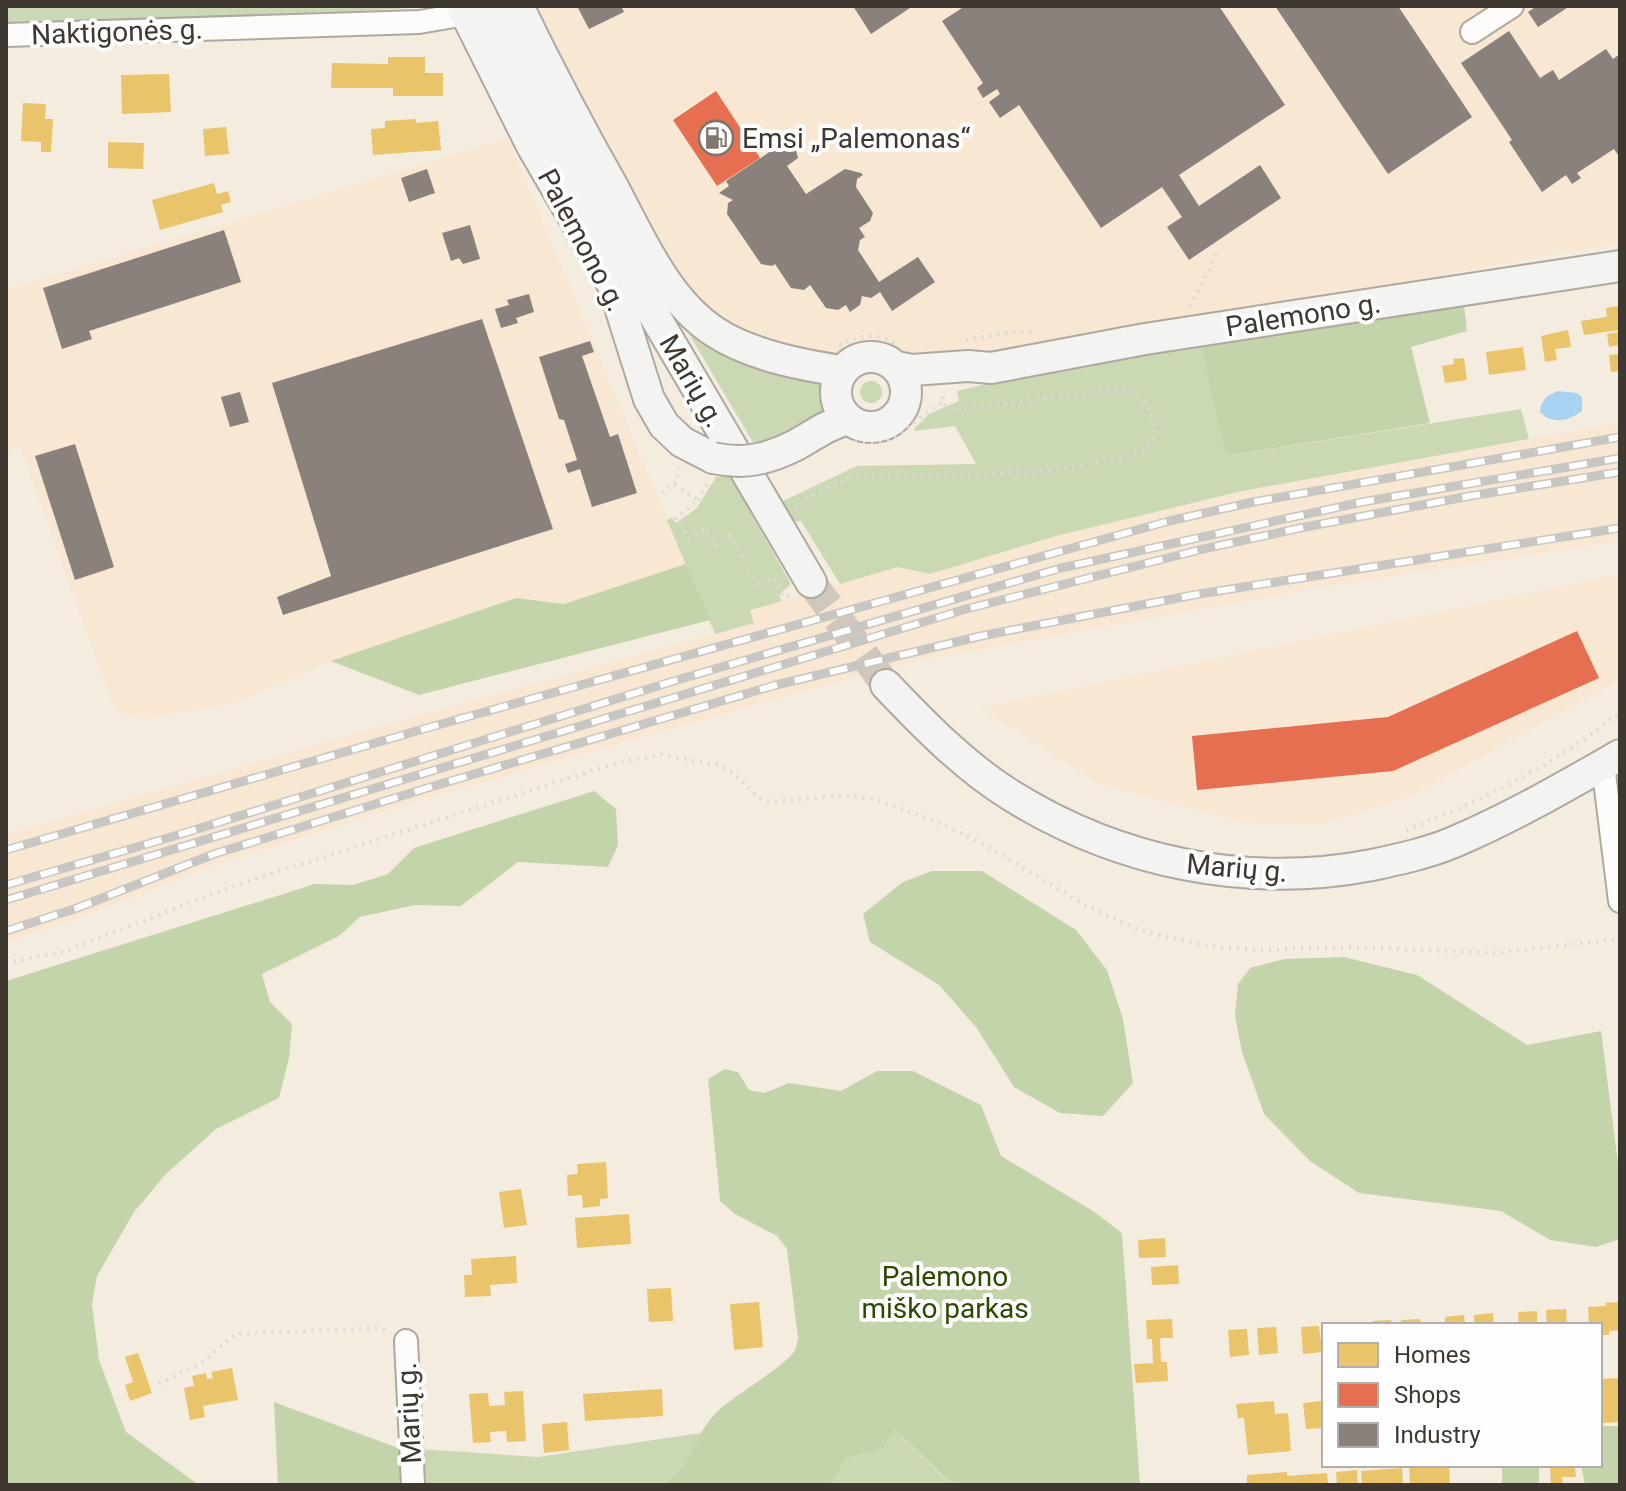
<svg xmlns="http://www.w3.org/2000/svg" width="1626" height="1491" font-family="Roboto,sans-serif">
	<style>
		.built { fill: #f7e7d3 }
		.green { fill: #cbd8b4 }
		.forest { fill: #c4d4aa }
		.water { fill: #a7d2f2 }
		.homes { fill: #e9c46a }
		.shops { fill: #e76f51 }
		.industry { fill: #8a817c }
		.lines { fill: none; stroke-linecap: round; stroke-linejoin: round }
		.secondary-tunnel { stroke: #d1c8bd; stroke-width: 30; stroke-dasharray: 30 15; stroke-linecap: butt }
		.street-casing { stroke: #afa89f; stroke-width: 26 }
		.secondary-casing { stroke: #afa89f; stroke-width: 34 }
		.path { stroke: #dcd9d6; stroke-width: 4; stroke-dasharray: 2 6; stroke-linecap: butt }
		.street { stroke: #fefcfa; stroke-width: 22 }
		.secondary { stroke: #f3f4f2; stroke-width: 30 }
		.rail-casing { stroke: #c8c6c2; stroke-width: 9 }
		.rail { stroke: #fdfdfd; stroke-width: 6; stroke-dasharray: 18; stroke-linecap: butt }
		.secondary-bridge-casing { stroke: #afa89f; stroke-width: 34; stroke-linecap: butt }
		.secondary-bridge { stroke: #f3f4f2; stroke-width: 30 }
		.labels { text-anchor: middle; dominant-baseline: central; stroke-width: 8; stroke-linejoin: round; paint-order: stroke }
		.street-label { font-size: 28px; fill: #3f3831; stroke: #fdfdfd }
		.poi-label { font-size: 28px; fill: #3f3831; stroke: #fdfdfd; text-anchor: start }
		.park-label { font-size: 28px; fill: #2b4a00; stroke: #fdfdfd }
	</style>
	<rect width="100%" height="100%" fill="#f5ece0"/>
	<!-- built -->
	<path class="built" d="M530,6H1620V243L1029,349L956,358L907,361L880,344L859,347L840,358L737,336L684,292Z
		M508,138L686,564L564,604L516,598L331,661L239,702L145,719L115,712L20,447L6,453V290Z
		M1620,423V541L1335,585L932,658L804,691L434,796L218,864L80,918L6,942V834L406,719L754,623L750,610L898,567L930,574L1056,536L1242,491Z
		M1620,574V680L1411,796L1319,825L1240,822L1099,784L980,708Z"/>
	<!-- green -->
	<path class="green" d="M6,6H441L240,19L6,26Z
		M672,305L827,378L824,393L831,414L758,451Z
		M1184,345L1201,346L1227,456L1521,409L1529,439L1242,491L1056,536L930,574L898,567L840,584L801,521L792,522L781,502L857,466L976,464L955,426L915,431L914,429L929,414L959,401L957,391L1020,376Z
		M860 392a11 11 0 1 1 22 0a11 11 0 1 1-22 0Z
		M730,476L791,584L779,595L782,601L750,610L754,623L715,634L667,520L672,518L676,523L697,508L716,477Z
		M895,1429L943,1477L960,1485H830L846,1459L883,1448Z
		M701,1433C691,1455 682,1472 661,1485H422L419,1449L538,1457Z"/>
	<!-- forest -->
	<path class="forest" d="M1464,304L1467,331L1411,347L1430,423L1226,456L1201,346Z
		M686,564L710,620L419,695L331,661L516,598L564,604Z
		M594,791L616,809L618,845L608,867L518,862L461,906L415,905L360,917L339,936L262,974L270,1002L292,1024L289,1058L279,1098L216,1129L165,1175L134,1212L97,1276L92,1304L99,1360L126,1432L199,1485H6V981L315,884L353,885L388,874L414,848Z
		M932,871H982L1076,930L1107,970L1123,1019L1133,1083L1103,1116L1060,1113L1014,1087L976,1027L939,985L870,942L863,914L903,882Z
		M1344,957L1417,975L1527,1045L1601,1031L1620,1179V1239L1596,1247L1550,1240L1501,1211L1359,1193L1310,1161L1264,1114L1242,1052L1235,1016L1238,984L1250,968L1285,959Z
		M725,1069L738,1072L749,1090L764,1093L789,1083L841,1091L877,1071H913L981,1105L1001,1156L1093,1211L1122,1233L1140,1485H960L944,1477L895,1429L883,1448L846,1459L830,1485H661C695,1465 692,1436 717,1412C734,1395 785,1367 795,1350C797,1346 797,1342 798,1338L787,1249L777,1236L735,1214L720,1201L708,1079Z
		M274,1402L398,1448L419,1449L422,1485H278Z
		M1600,1426H1620V1485H1585L1581,1465H1600Z
		M1502,1465H1539V1485H1502Z"/>
	<!-- water -->
	<path class="water" d="M1558,391L1577,393L1582,397V411C1569,421 1552,425 1540,412C1541,400 1546,396 1558,391Z"/>
	<!-- homes -->
	<path class="homes" d="M388,57H425V73H443V96H393V88H331L332,63L388,64Z
		M169,74L171,112L122,114L121,75Z
		M23,103L46,104L45,119H53L51,152H41V142L21,141Z
		M416,119V123L438,121L441,150L373,155L371,129L385,128V121Z
		M226,127L229,154L205,156L203,129Z
		M108,142L144,143L143,169L108,168Z
		M214,183L217,194L228,191L231,202L221,205L223,212L160,230L152,200Z
		M1618,306L1620,330L1584,335L1581,321L1607,317L1606,308Z
		M1568,330L1571,347L1555,349L1557,360L1545,362L1541,336Z
		M1620,332V345L1609,347L1607,334Z
		M1523,347L1526,370L1489,375L1486,352Z
		M1619,354L1620,371L1611,372L1609,355Z
		M1464,358L1467,380L1445,383L1442,366L1454,364L1453,359Z
		M606,1162L608,1198L600,1199V1206L583,1208L582,1195L568,1196L567,1175L578,1174L577,1164Z
		M521,1189L527,1225L504,1228L499,1192Z
		M629,1214L631,1244L577,1248L575,1218Z
		M1165,1238L1166,1257L1139,1258L1138,1240Z
		M516,1256L517,1283L490,1285L491,1296L465,1297L464,1275H472L471,1259Z
		M1178,1265L1179,1284L1152,1285L1151,1267Z
		M671,1288L673,1321L649,1322L647,1289Z
		M759,1302L763,1347L734,1350L730,1304Z
		M1620,1302V1330L1609,1331V1335H1600V1325H1589L1588,1307L1606,1306L1605,1303Z
		M1566,1309L1567,1325H1547L1546,1310Z
		M1537,1311V1325H1519L1518,1312Z
		M1493,1313L1494,1325H1474V1315Z
		M1464,1315L1465,1325H1445V1317Z
		M1172,1319L1173,1338H1160L1161,1362H1167L1168,1381L1136,1383L1134,1364L1153,1363L1152,1339H1147L1146,1320Z
		M1420,1319L1421,1325H1402L1401,1320Z
		M1391,1320L1392,1325H1373V1321Z
		M1319,1326L1322,1352L1303,1354L1301,1327Z
		M1276,1327L1278,1353L1259,1355L1257,1328Z
		M1247,1329L1249,1355L1230,1357L1228,1330Z
		M138,1353L152,1393L130,1401L125,1385L133,1382L125,1357Z
		M232,1368L238,1400L203,1406L205,1417L190,1420L184,1388L194,1386L192,1376L206,1373L207,1379L213,1378L211,1372Z
		M1620,1378V1422L1603,1423L1600,1379Z
		M662,1389L663,1416L585,1421L583,1394Z
		M523,1391L526,1441L507,1442L506,1431L490,1432L491,1442L473,1443L469,1394L488,1393L489,1406L505,1405L504,1392Z
		M1274,1401L1275,1414L1288,1413L1291,1451L1248,1455L1244,1418H1238L1236,1404Z
		M1322,1401L1324,1428L1306,1429L1303,1403Z
		M567,1422L569,1450L544,1453L542,1424Z
		M1449,1465L1450,1485H1410L1409,1467Z
		M1562,1466V1468H1575L1576,1477H1562L1563,1485H1551L1550,1467Z
		M1402,1468L1403,1485H1362L1361,1471Z
		M1357,1470L1358,1485H1337L1336,1472Z
		M1287,1472V1476L1327,1473L1328,1485H1247V1475Z"/>
	<!-- shops -->
	<path class="shops" d="M716,91L760,158L717,186L673,120Z
		M1577,631L1599,678L1393,771L1197,790L1192,736L1388,717Z"/>
	<!-- industry -->
	<path class="industry" d="M577,6H621L624,12L589,29Z
		M853,6H913L871,34Z
		M965,6H1219L1285,105L1179,175L1199,206L1260,165L1281,198L1189,260L1167,227L1182,217L1162,187L1101,228L1019,105L1000,118L989,102L1000,94L997,89L983,98L977,88L983,83L942,21Z
		M1275,6H1398L1472,117L1388,174Z
		M1537,6H1570L1538,27L1528,12Z
		M1509,31L1540,78L1553,70L1559,80L1606,49L1613,59L1620,54V158L1614,149L1577,173L1581,178L1572,184L1566,175L1542,192L1509,142L1512,140L1461,63Z
		M777,147L796,150L798,158L787,166L806,194L845,169L861,173L863,175L857,179L856,187L873,213L870,221L859,228L865,237L860,240L858,250L879,282L918,257L935,282L892,311L880,292L871,298L862,296L860,305L850,312L846,305L838,310L826,308L810,285L804,290L791,288L775,264L772,266L761,264L727,214L728,203L733,200L719,193L729,186L726,181Z
		M427,169L435,193L409,202L401,178Z
		M470,225L480,259L463,264L459,258L451,261L442,233Z
		M224,230L241,282L89,331L92,339L62,349L43,288Z
		M529,294L534,312L516,318L518,323L501,328L495,309L509,305L507,300Z
		M482,319L553,529L283,615L277,597L331,576L272,383Z
		M590,341L594,352L582,356L610,437L618,434L637,493L592,507L580,469L568,473L565,464L577,460L564,420L559,419L539,357Z
		M240,392L249,422L230,427L221,397Z
		M75,444L114,567L75,580L35,456Z"/>
	<g class="lines">
		<!-- secondary-tunnel -->
		<path class="secondary-tunnel" d="M811,582L886,685"/>
		<!-- street casing -->
		<g class="street-casing">
			<path id="street" d="M1472,32L1512,6
				M6,35L419,22L466,14
				M1603,765L1620,901
				M406,1341L413,1485"/>
		</g>
		<!-- secondary casing -->
		<g class="secondary-casing">
			<path id="secondary" d="M462,6L532,146L613,285L649,399L664,425L682,442L713,458
				M491,6L583,187L637,286L811,582
				M518,6C548,68 580,129 614,189C640,238 667,301 715,332C750,355 800,365 842,371
				M836 392a35 35 0 1 1 70 0a35 35 0 1 1-70 0Z
				M896,367L912,370L968,366L991,368L1145,339L1620,266
				M796,445L825,428L846,419
				M886,685C924,725 965,767 1012,796C1120,863 1248,889 1372,865C1400,859 1428,853 1454,842C1511,818 1566,786 1620,755"/>
		</g>
		<!-- path -->
		<path class="path" d="M1190,306L1217,254
			M966,340L1018,331L1036,333
			M839,345C858,336 876,332 895,343
			M855,441C900,448 908,422 943,402
			M674,484L680,468
			M662,493L674,484L698,500L676,518L689,539L705,529L714,546L730,536L757,586L773,577L784,598L789,595
			M698,500L709,481
			M795,511L805,499L849,478L993,474L1055,470L1129,456L1144,451L1153,440L1156,429L1146,403L1134,393L1117,389L949,411L943,402L942,392
			M1406,830C1482,801 1557,764 1620,712
			M6,963L66,951L236,885L620,762L662,755L717,765L734,773L759,798L773,802L844,795L878,800L932,820L978,841L1085,905L1142,931L1207,946L1256,950L1349,947L1495,953L1620,939
			M159,1384L203,1362L235,1334L380,1328L390,1333"/>
		<!-- street -->
		<use href="#street" class="street"/>
		<!-- secondary -->
		<use href="#secondary" class="secondary"/>
		<!-- rail casing -->
		<g class="rail-casing">
			<path id="rail" d="M6,850L427,728L1169,521L1253,502L1620,437
				M6,885L178,835L677,680L1061,568L1362,502L1620,458
				M6,900L966,609L1203,549L1305,527L1470,496L1620,472
				M6,931L77,908L214,854L427,788L776,685L981,636L1089,615L1199,594L1620,528"/>
		</g>
		<!-- rail -->
		<use href="#rail" class="rail"/>
		<!-- secondary-bridge casing -->
		<g class="secondary-bridge-casing">
			<path id="secondary-bridge" d="M713,458C745,465 768,459 796,445"/>
		</g>
		<!-- secondary-bridge -->
		<use href="#secondary-bridge" class="secondary-bridge"/>
	</g>
	<!-- icons -->
	<defs>
		<g id="fuel-ring" transform="scale(1.8)"><circle r="9.5" fill="#fdfdfd" stroke="#7f776e" stroke-width="1.5"/><path d="M-5.5-6h7V0h2V4h1.3V-2.5L3-4.5l.8-.8L6-3V5H2.5V1h-1V6h-7ZM-4.2-4.7v3.2H.2V-4.7Z" fill="#7f776e"/></g>
	</defs>
	<g fill-rule="evenodd">
		<use href="#fuel-ring" x="716" y="138"/>
	</g>
	<g class="labels">
		<!-- street labels -->
		<g class="street-label">
			<text transform="translate(117 32) rotate(-2)">Naktigonės g.</text>
			<text transform="translate(582 240) rotate(62)">Palemono g.</text>
			<text transform="translate(1303 315) rotate(-9)">Palemono g.</text>
			<text transform="translate(692 381) rotate(60)">Marių g.</text>
			<text transform="translate(1237 868) rotate(5)">Marių g.</text>
			<text transform="translate(409 1413) rotate(-93)">Marių g.</text>
		</g>
		<!-- poi labels -->
		<g class="poi-label">
			<text x="742" y="138">Emsi „Palemonas“</text>
		</g>
		<!-- park labels -->
		<g class="park-label">
			<text x="945" y="1276">Palemono<tspan x="945" dy="32">miško parkas</tspan></text>
		</g>
	</g>
	<!-- border -->
	<rect width="1626" height="1491" fill="none" stroke="#3f3831" stroke-width="16"/>
	<!-- legend -->
	<rect x="1322" y="1323" width="280" height="144" fill="#fdfdfd" stroke="#b1aeab" stroke-width="2"/>
	<rect x="1338" y="1343" width="40" height="24" fill="#e9c46a" stroke="#b1aeab" stroke-width="2"/>
	<text x="1394" y="1363" font-size="24" fill="#3f3831">Homes</text>
	<rect x="1338" y="1383" width="40" height="24" fill="#e76f51" stroke="#b1aeab" stroke-width="2"/>
	<text x="1394" y="1403" font-size="24" fill="#3f3831">Shops</text>
	<rect x="1338" y="1423" width="40" height="24" fill="#8a817c" stroke="#b1aeab" stroke-width="2"/>
	<text x="1394" y="1443" font-size="24" fill="#3f3831">Industry</text>
</svg>
